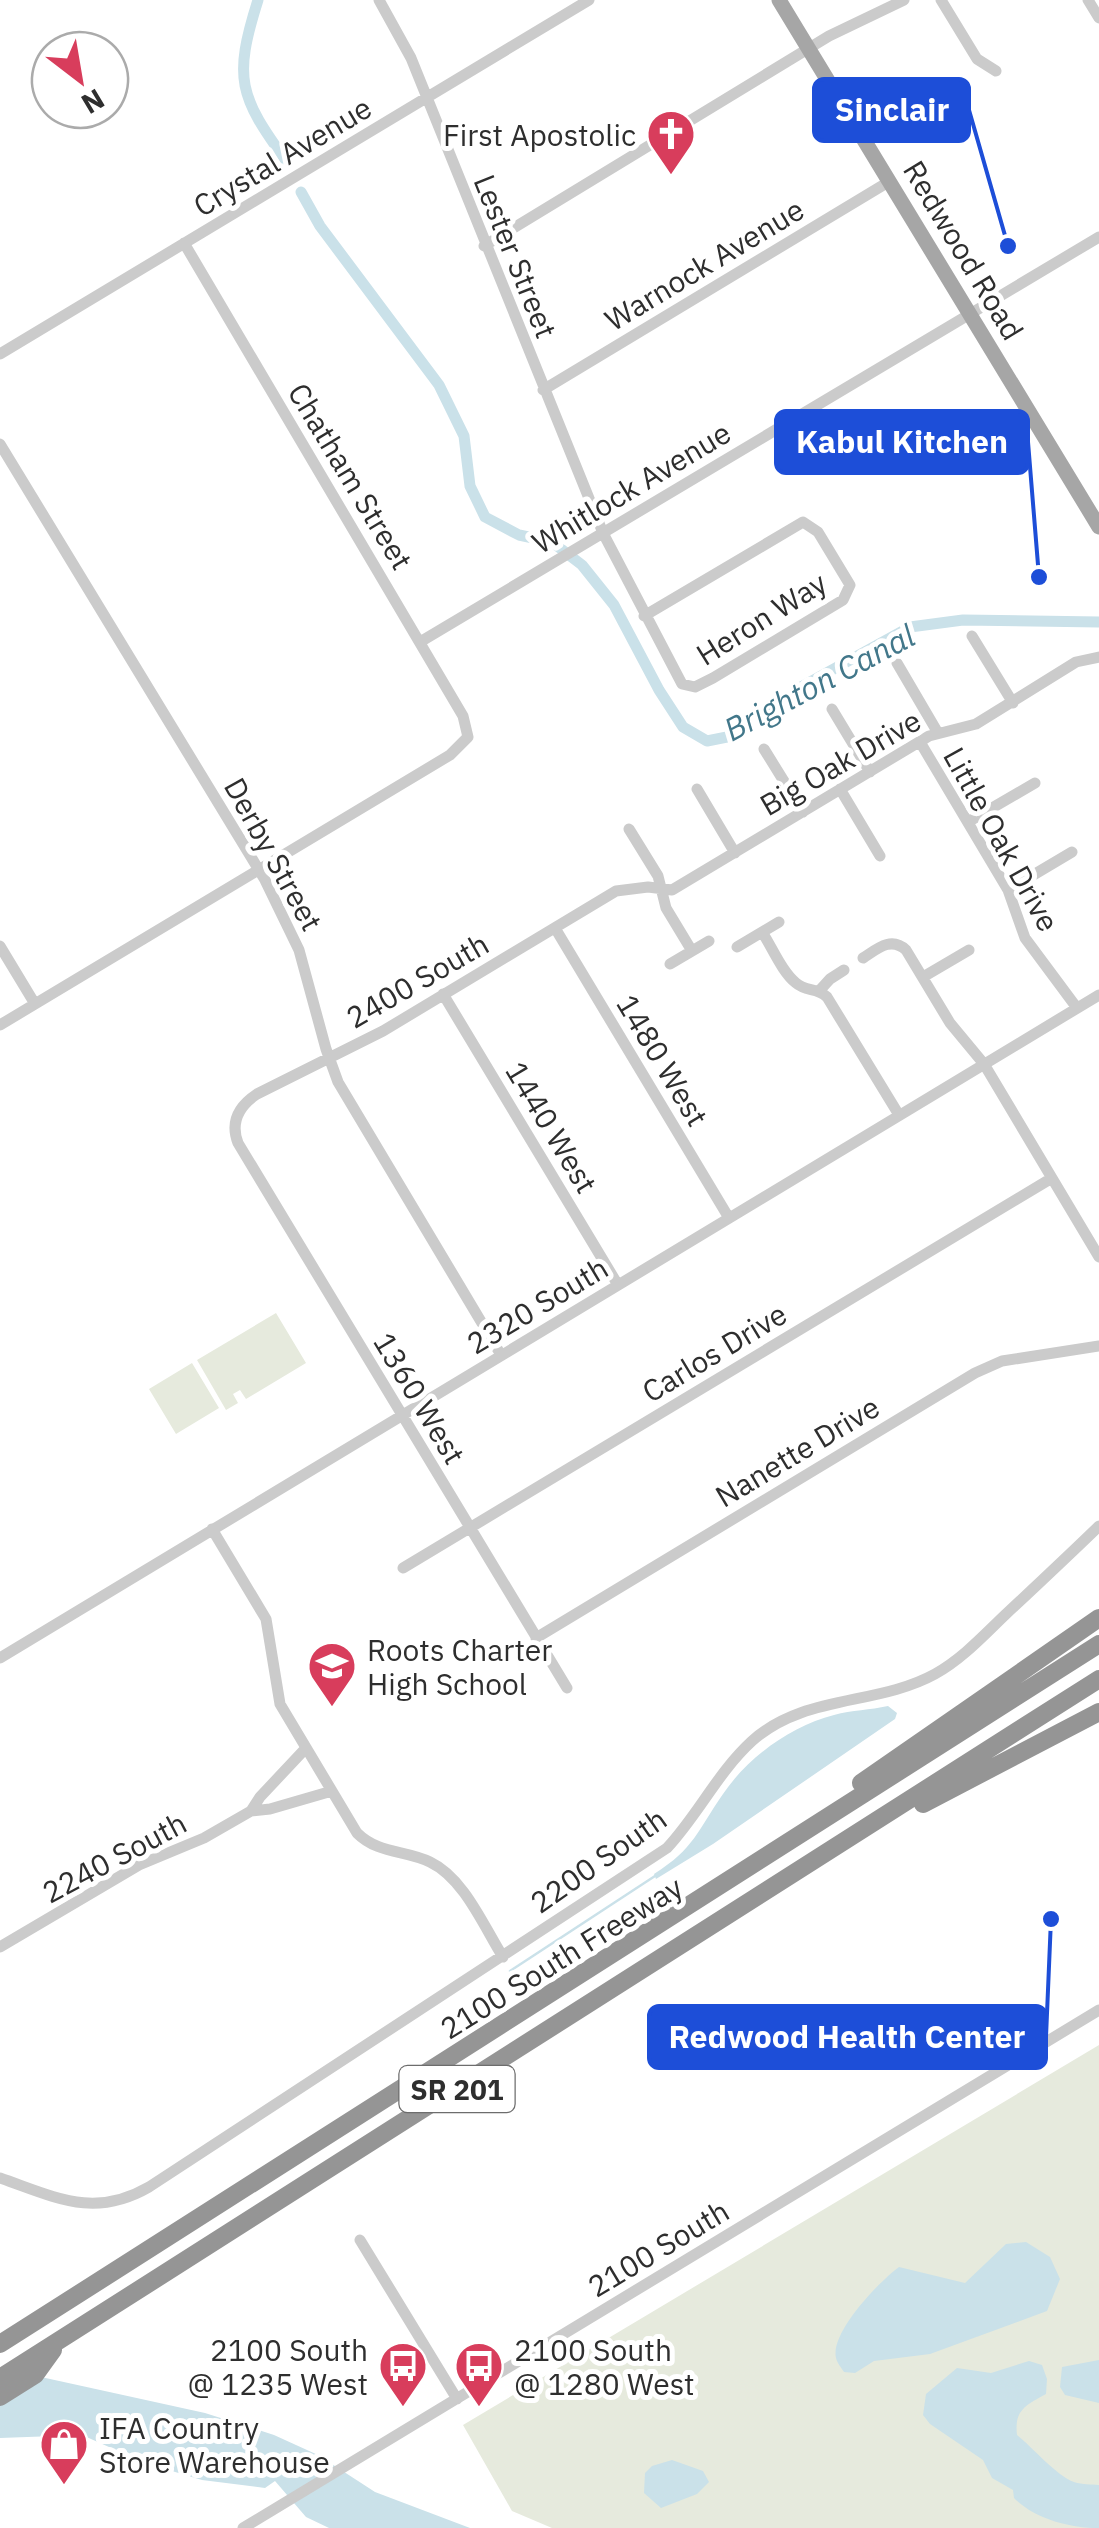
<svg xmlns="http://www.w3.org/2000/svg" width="1099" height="2528" font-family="'IBM Plex Sans',sans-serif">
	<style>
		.green { fill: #e6eadd }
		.water { fill: #cae1e9 }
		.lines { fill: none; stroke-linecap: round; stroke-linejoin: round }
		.stream { stroke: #cae1e9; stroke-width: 2.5 }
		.canal { stroke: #cae1e9; stroke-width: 11 }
		.minor { stroke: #cbcbcb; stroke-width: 11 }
		.major { stroke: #a6a6a6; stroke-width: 15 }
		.highway { stroke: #959595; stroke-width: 18 }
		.labels { text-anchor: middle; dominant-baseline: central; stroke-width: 10; stroke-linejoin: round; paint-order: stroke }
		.shield { fill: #fff; stroke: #6d6d6d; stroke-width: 2.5 }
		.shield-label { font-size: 28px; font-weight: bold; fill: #2e2e2e }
		.poi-label { font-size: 30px; fill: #2e2e2e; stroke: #fff; text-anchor: start }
		.street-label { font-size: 30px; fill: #2e2e2e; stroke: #fff }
		.water-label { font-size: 32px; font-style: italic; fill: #42778a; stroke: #fff }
		.leader { fill: none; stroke: #1d4ed8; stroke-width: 4 }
		.callout-dot { fill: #1d4ed8; stroke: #fff; stroke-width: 4 }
		.callout { fill: #1d4ed8; stroke: #1d4ed8; stroke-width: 4 }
		.callout-label { font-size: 32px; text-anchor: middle; font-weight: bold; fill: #fff }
	</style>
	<rect width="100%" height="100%" fill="#fff"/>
	<!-- green -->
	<path class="green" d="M276,1313L306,1363L246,1399L240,1390L233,1394L238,1403L226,1410L197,1360Z
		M192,1363L219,1408L176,1434L149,1389Z
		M1099,2045V2528H552L512,2511L463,2425Z"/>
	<!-- water -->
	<path class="water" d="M888,1706L897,1713L895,1719L713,1844L656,1879L654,1874C695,1848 697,1831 723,1794C748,1757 791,1726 834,1715C852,1710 870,1710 888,1706Z
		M1026,2242L1050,2257L1060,2279L1047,2311L930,2354L874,2361L855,2373L844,2372C841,2367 837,2363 836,2358C830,2332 880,2281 899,2267L965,2283L1006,2244Z
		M1099,2360V2403L1065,2395L1060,2387L1062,2367Z
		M1029,2361L1042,2365L1047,2379L1046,2394C1026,2405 1014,2410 1017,2435C1032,2447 1058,2477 1074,2482C1083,2485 1091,2484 1099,2485V2528C1070,2528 1035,2519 1014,2498L1013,2490L992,2478L983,2460L930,2424L923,2415L926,2394L957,2368L991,2373Z
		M0,2368L205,2413L274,2435L318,2455L375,2492L470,2528H329L306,2517L275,2481L265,2488L202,2480L145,2463L82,2435L0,2438Z
		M672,2460L703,2471L709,2482L697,2494L661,2508L644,2493L645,2473L652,2466Z"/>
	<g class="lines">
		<!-- stream -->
		<path class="stream" d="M510,1971L655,1876"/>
		<!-- canal -->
		<path class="canal" d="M258,0C233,79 239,96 287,162
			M301,192L320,226L439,385L464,436L470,486L485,517L519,535L552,542L582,565L614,605L659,690L683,727L707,741L732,736L801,687L910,627L963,620L1099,622"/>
		<!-- minor -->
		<path class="minor" d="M379,0L411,58L603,533L682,684L695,687L713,678L843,600L850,585L818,532L803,522L644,616
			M941,0L977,59L996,71
			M1088,0L1099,18
			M484,246L829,36L904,0
			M0,354L589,0
			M543,390L890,181
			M0,444L265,880L299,950L326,1049L338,1082L501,1355
			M972,636L1013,703
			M420,642L1099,237
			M897,663L938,733
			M832,709L870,772
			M920,742L1008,890L1025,938L1077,1008
			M764,749L803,812
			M697,789L735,853
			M840,789L880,856
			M968,822L1035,783
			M629,829L658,876L666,908L692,951
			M1008,890L1072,852
			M555,928L729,1218
			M762,932C772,947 782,972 796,983C806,992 817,987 827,997L899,1115
			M0,946L35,1004
			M737,947L779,922
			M863,958C877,949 891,936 906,950L950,1023L984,1064L1099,1257
			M670,964L709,941
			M923,977L969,950
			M820,990L830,979L844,970
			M443,994L618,1285
			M0,1025L450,755L468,737L463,716L184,243
			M212,1529L266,1619L280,1704L357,1833C378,1854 405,1850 430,1862C464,1878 484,1927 503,1957
			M403,1568L1052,1178
			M536,1638L975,1373L1002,1361L1099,1346
			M0,1658L1099,995
			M567,1688L238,1143C230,1122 239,1106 257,1094L383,1031L616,891L648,887L672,890L929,736L976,724L1076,662L1099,657
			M251,1811L260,1797L306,1748
			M0,1947L139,1865L204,1838L251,1811L270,1809L332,1791
			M0,2178C55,2197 94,2219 149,2187L667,1848C698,1815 718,1772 752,1741C804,1694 877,1706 935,1674C962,1659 983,1636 1005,1615C1036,1586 1068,1556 1099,1526
			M360,2240L457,2399
			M243,2528L1099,2010"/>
		<!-- major -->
		<path class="major" d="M779,0L1099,527"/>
		<!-- highway -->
		<path class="highway" d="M861,1783L1099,1618
			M923,1804L1099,1712
			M0,2344L1099,1644
			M0,2378L1099,1679
			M0,2397L35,2375L53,2350"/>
	</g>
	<!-- icons -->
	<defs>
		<g id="church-pin" transform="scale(2.5)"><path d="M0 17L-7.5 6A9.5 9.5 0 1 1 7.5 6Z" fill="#d83d5c" stroke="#fff"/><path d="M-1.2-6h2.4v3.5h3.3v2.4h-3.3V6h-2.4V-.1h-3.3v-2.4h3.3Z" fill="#fff"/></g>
		<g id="school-pin" transform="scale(2.5)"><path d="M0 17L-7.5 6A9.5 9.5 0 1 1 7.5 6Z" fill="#d83d5c" stroke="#fff"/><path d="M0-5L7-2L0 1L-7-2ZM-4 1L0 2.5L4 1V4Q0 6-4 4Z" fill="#fff"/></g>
		<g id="bus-pin" transform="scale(2.5)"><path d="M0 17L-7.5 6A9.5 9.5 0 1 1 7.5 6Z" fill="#d83d5c" stroke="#fff"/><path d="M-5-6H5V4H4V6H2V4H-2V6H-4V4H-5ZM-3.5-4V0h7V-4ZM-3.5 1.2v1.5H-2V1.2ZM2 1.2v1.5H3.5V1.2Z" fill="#fff"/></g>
		<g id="shop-pin" transform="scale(2.5)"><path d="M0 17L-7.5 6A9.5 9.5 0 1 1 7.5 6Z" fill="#d83d5c" stroke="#fff"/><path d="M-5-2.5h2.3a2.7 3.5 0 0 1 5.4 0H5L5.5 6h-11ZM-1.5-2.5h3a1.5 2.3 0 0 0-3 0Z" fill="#fff"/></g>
	</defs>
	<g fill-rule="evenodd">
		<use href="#church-pin" x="671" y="134"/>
		<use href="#school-pin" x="332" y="1666"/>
		<use href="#bus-pin" x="403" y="2366"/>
		<use href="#bus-pin" x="479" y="2366"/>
		<use href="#shop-pin" x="64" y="2444"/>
	</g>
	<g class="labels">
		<!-- shield labels -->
		<rect class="shield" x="399.5" y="2066" width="115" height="46" rx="8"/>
		<g class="shield-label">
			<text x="457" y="2089">SR 201</text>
		</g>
		<!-- poi labels -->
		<g class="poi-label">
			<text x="636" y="134" text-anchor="end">First Apostolic</text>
			<text x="367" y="1649">Roots Charter<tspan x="367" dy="34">High School</tspan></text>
			<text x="368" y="2349" text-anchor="end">2100 South<tspan x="368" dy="34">@ 1235 West</tspan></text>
			<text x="514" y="2349">2100 South<tspan x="514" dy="34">@ 1280 West</tspan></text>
			<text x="99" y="2427">IFA Country<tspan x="99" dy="34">Store Warehouse</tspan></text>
		</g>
		<!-- street labels -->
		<g class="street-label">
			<text transform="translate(282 156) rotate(-31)">Crystal Avenue</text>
			<text transform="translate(964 250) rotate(59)">Redwood Road</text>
			<text transform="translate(516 256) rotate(68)">Lester Street</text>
			<text transform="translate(704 264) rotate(-31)">Warnock Avenue</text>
			<text transform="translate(351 476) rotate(59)">Chatham Street</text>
			<text transform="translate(631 487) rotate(-31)">Whitlock Avenue</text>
			<text transform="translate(761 618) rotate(-32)">Heron Way</text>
			<text transform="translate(840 762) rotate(-30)">Big Oak Drive</text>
			<text transform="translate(1002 839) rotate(61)">Little Oak Drive</text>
			<text transform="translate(274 854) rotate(61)">Derby Street</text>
			<text transform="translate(417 980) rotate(-30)">2400 South</text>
			<text transform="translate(663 1060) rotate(59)">1480 West</text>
			<text transform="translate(552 1127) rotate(59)">1440 West</text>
			<text transform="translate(537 1305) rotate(-31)">2320 South</text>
			<text transform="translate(714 1352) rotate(-31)">Carlos Drive</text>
			<text transform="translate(420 1398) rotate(59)">1360 West</text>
			<text transform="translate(797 1451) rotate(-31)">Nanette Drive</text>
			<text transform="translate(114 1857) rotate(-28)">2240 South</text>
			<text transform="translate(598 1860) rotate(-35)">2200 South</text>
			<text transform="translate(561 1957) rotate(-32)">2100 South Freeway</text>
			<text transform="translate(658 2248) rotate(-31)">2100 South</text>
		</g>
		<!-- water labels -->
		<g class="water-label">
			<text transform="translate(819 682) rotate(-28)">Brighton Canal</text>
		</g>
	</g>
	<!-- callouts -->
	<path class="leader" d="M1008 246L969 110M1039 577L1028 442M1051 1919L1046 2037"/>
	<g class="callout-dot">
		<circle cx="1008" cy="246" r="10"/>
		<circle cx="1039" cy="577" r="10"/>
		<circle cx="1051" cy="1919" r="10"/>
	</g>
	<g class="callout">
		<rect x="814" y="79" width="155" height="62" rx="10"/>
		<rect x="776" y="411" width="252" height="62" rx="10"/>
		<rect x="649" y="2006" width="397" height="62" rx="10"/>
	</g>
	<g class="callout-label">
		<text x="892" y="121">Sinclair</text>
		<text x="902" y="453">Kabul Kitchen</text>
		<text x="847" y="2048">Redwood Health Center</text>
	</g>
	<!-- north arrow -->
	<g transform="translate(80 80) rotate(149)"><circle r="48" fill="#ffffff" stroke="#ababab" stroke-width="2.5"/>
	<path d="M0-8L18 38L0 25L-18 38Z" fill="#d83d5c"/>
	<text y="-15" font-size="28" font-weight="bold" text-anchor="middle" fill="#2e2e2e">N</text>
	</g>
</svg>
